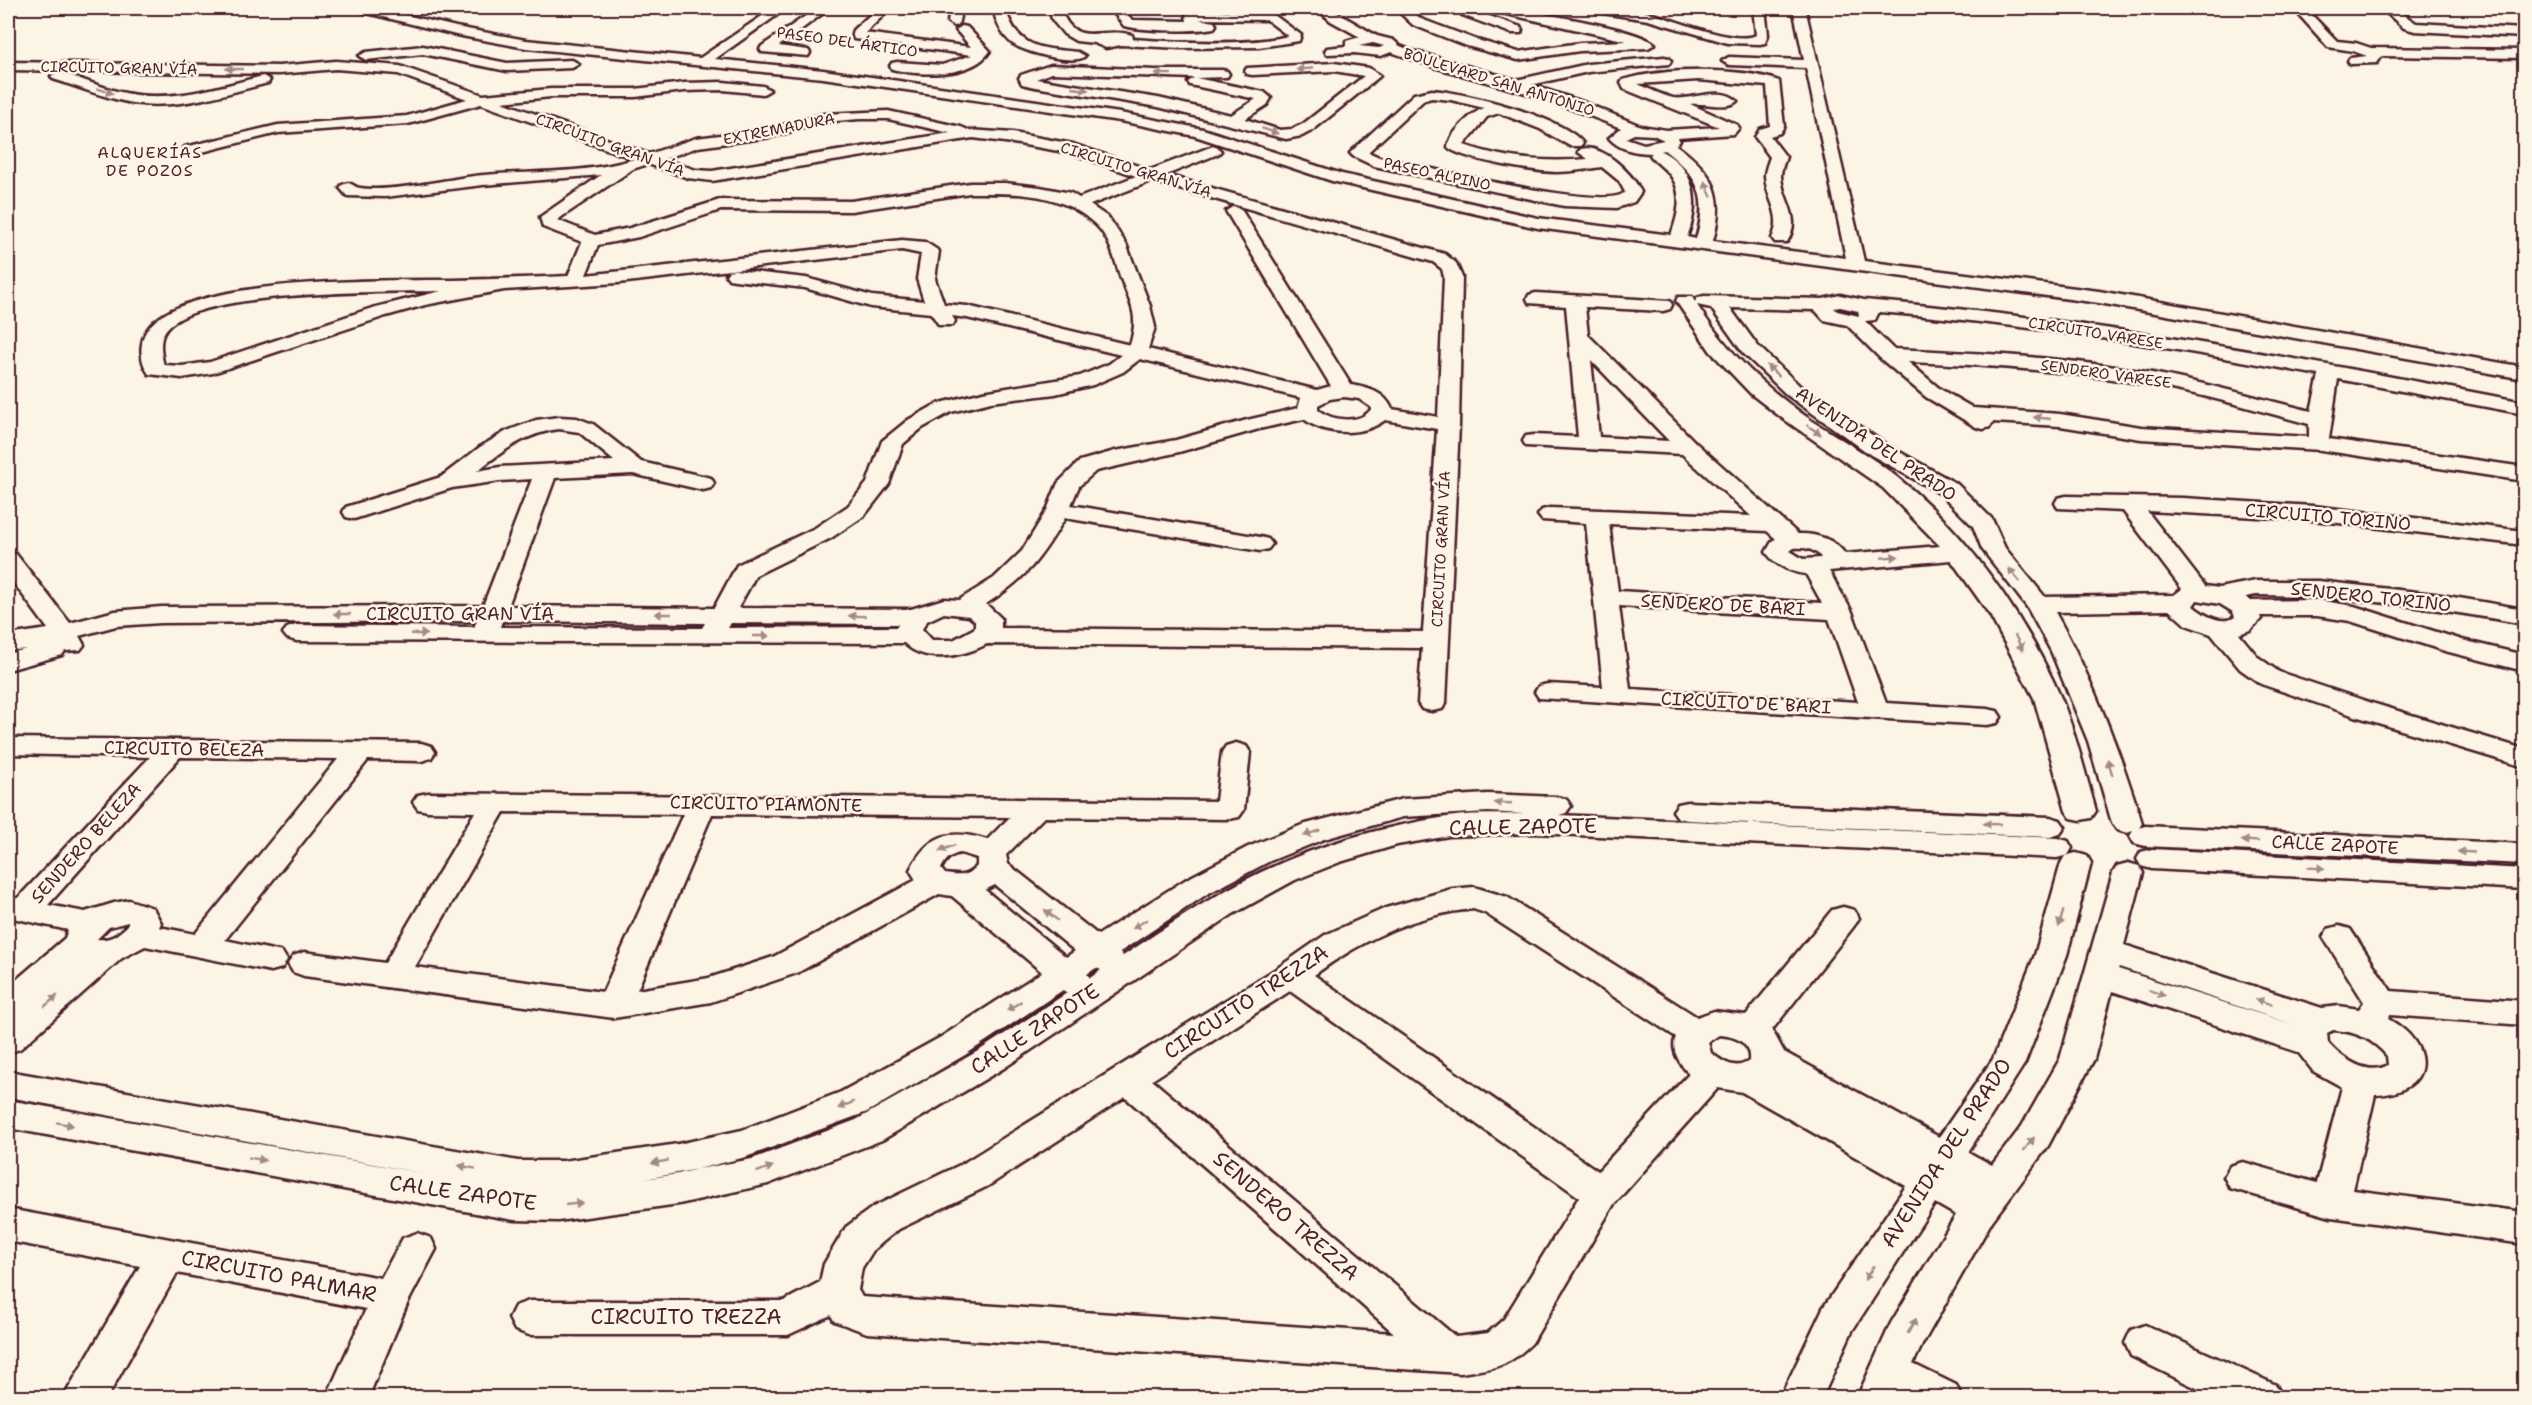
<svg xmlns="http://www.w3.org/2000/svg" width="2532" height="1405" font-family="'Shantell Sans',sans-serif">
  <rect width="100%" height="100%" fill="#fcf5e5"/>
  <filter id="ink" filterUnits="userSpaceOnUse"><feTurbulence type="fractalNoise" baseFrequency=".0167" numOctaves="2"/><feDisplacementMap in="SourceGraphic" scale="12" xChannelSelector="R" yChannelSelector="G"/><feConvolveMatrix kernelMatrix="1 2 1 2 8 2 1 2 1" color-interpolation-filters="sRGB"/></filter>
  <g filter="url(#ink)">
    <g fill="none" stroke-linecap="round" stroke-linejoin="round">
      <!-- minor casing -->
      <g stroke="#4a1f2b" stroke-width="5">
        <g id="minor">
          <path d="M357,8H376L456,27L526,40L700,58L774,8H787L715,59L823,70L1120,113L1203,129L1342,174L1538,218L1671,235C1678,216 1684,194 1671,176C1665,168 1656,163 1650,155L1652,153C1637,153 1619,150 1609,138L1621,128L1543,98L1434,67L1391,52L1381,56L1354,53L1327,54L1325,51L1327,48L1346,46V41L1360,37L1331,21L1316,8H1329L1377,36L1393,40L1400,46L1413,51L1516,80L1588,64L1664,57L1669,58L1671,61L1669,64L1588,72L1531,85L1583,102L1641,126L1666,130L1719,127L1624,89L1621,83L1623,80C1661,68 1741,67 1779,81L1784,126L1780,133L1770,136L1786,157C1784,163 1781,170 1781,176C1782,201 1803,217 1787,242H1775L1772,238C1784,214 1766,200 1765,176C1765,170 1768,163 1770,157L1755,137L1760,129L1770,126L1767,86L1698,80L1638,84C1649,89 1661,95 1673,98C1690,101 1722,85 1737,101C1728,110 1704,102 1690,104L1737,125L1739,128L1734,134L1678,138L1680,141L1676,145C1714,173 1726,194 1713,241L1846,258L1806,68L1729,65L1722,61L1729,57L1804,60L1793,8H1805L1864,261L2099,291L2524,367V379L2099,303L1538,228L1332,181L1195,136L1120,121L823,78L526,48L456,35L359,11ZM1373,43L1384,46L1379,48L1359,46ZM1634,134L1653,135L1664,140L1644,144L1626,138ZM1664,150C1699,177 1709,195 1696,239L1687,237C1700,204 1697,169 1661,151Z"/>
          <path d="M817,8H830L779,46L808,50L810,53L808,56L762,52L760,49L762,46Z"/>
          <path d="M878,8H891L865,33L971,47L956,30L962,26L967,27L990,51C972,78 920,76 892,69L890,66L892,63L897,62L942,65L972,55L854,39L852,33L853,30Z"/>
          <path d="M950,8H962L958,25L954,26L948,22Z"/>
          <path d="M993,8H1005C1018,49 1039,48 1078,52L1085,56C1075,66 1025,52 1013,44C1001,35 996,22 993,8Z"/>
          <path d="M1048,8H1060C1076,51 1100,25 1132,35L1133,39C1176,42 1247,46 1288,36L1267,20L1199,19L1214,22L1216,25L1214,28C1195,32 1144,31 1124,26L1110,8H1122L1132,20L1187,21L1186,15L1192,11L1270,12L1301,35L1299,41L1259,47L1181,48L1121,45L1106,48L1094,43L1076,41L1064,34L1053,21Z"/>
          <path d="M1395,8H1408L1421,19L1477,40L1518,52L1580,43L1627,41L1493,11L1491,8C1518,8 1638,28 1655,44L1648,48L1580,51L1518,60L1467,46L1413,25Z"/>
          <path d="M1466,8L1521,27L1522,30L1521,33H1511L1462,15L1460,12Z"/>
          <path d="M1590,8C1608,6 1628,8 1646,12C1671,18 1735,46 1756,35L1753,8H1765L1768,35L1765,43L1760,44L1728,43L1648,20L1596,12Z"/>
          <path d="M2293,8H2305L2337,41L2356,43L2371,48L2524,50V58L2382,56L2377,63L2350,64L2348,61L2350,58L2367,56L2353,51L2328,47Z"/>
          <path d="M2381,8H2394L2416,23L2524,29V37L2415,31L2404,28Z"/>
          <path d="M2515,8H2524V16L2520,15Z"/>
          <path d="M423,46L507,63L572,60L579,64L572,68L507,71L423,54L366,60L359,56L366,52Z"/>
          <path d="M336,61L400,66L483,95L551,89H635L684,83L723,82L763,86L770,90L763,94L723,90L684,91L635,97H551L502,102L649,154L696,138L769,129L824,114L888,111L961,127L968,130L1013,133L1073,144L1150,170L1213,146L1218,148L1221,151L1218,154L1166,175L1445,254L1456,263L1462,277L1459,425L1446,703L1442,709L1432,711L1422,709L1418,703L1422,648L987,644C962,657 925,664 904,643L296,641L287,638L283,633L287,628L296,625L474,627L477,621L161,623L116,626L79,636L84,645L80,650L65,651L62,655L8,670V654L26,649L8,651V635L48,629L8,575V552L16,554L70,623L115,611L161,607L483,606L532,479L500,481L452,488L354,519L346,517L343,512L346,507L441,477L480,447L507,431L536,420L559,417L577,418L593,424L641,462L711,478L714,483L711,488L703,490L633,474L555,478L508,606L714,608L737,565L815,528L848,506L867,483L882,441L908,420L937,404L983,392L1080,376L1109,364L1121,355L967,318L952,316L955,321L953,325H939L931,313L871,307L805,288L735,280L729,279L726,275L729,271L735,270L806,278L872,296L924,301L917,279L921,254L902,250L618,283L504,290L425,305L386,316L213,373L182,378L149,374C143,366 140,354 142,344C149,273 399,281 454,280C492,279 530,278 568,276L582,242L543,227L540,217L601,175L483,185L385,197L347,196L340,188L342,185L348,183C353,184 356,188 360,188C393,193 449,178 484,175C533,171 587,174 634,159L481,104L408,124L278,133L190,155L185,153L182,150L185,147L278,125L407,116L467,99L398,74L336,69L279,74L8,70V62L279,66ZM859,119H888L950,133L712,171L696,170L664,159L698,147L771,137L825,122ZM973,138L1013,143L1070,153L1136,176L1079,198L1071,193L1040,187L1005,183H970L851,201L720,200L630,228L595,235L557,220L633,169L648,164L688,178L712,181ZM1152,181L1433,262L1442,269L1444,277L1438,417L1392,409C1385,392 1368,388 1351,385L1242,211L1234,206L1226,211L1331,386L1317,390L1148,349L1155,327L1150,306L1126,244L1109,218L1090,205ZM970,193C1015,193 1061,191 1096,225C1110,238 1115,261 1121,279C1132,306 1139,316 1130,345L967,306L944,304L935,279L939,251L925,242L902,240L586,275L598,245L639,237L721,210L851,211ZM441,291L372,308L210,362L182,366L164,365L163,362C161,352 159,340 165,331C192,289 391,292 441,291ZM1140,359L1301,398L1298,408L1247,420L1176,440L1115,451L1080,461L1058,483L1047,510L1022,551L994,578L959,600L944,599L911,609L738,608L756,575L831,538L864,516L889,484L903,444L922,428L951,412L991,402L1055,394L1093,385L1123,372ZM1344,397L1359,399L1372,408C1361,425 1332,421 1318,410V405L1330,399ZM1304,419C1326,436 1364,436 1385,420L1437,429L1423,632L1001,628V618L986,604C1026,579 1041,558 1065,518L1260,551L1268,549L1272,544L1268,539L1260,537L1071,505L1079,486L1096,471L1179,452L1259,429ZM559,429L579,432L614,461L500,467L477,471C502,451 526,433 559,429ZM944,613L969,616L975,621V628L953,640H932L922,629L927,621ZM502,621L705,623L702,628L500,627ZM731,623L898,624L897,627L728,628Z"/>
          <path d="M1334,63L1369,68L1380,76L1313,130L1302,136L1286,139L1158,107L1035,87L1022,84L1019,78L1021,75L1051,65L1155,70H1222L1227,71L1229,74L1227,77L1196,78L1264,92L1271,98L1267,105L1245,119L1280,130L1292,129L1303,124L1364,76L1334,71L1252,75L1247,74L1245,71L1247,68ZM1052,73L1194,78L1188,82L1190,85L1256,99L1231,115L1158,98L1036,79Z"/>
          <path d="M58,72C81,78 102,88 125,93C171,103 218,87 263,76L270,80L268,83C224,94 178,110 132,103C105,98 79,87 53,79L51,76Z"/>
          <path d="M1432,90C1466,93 1561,116 1583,143L1580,146H1570L1540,129L1499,113L1487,117L1464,145C1503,159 1546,163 1588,159L1578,152L1581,149C1602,143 1633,174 1641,192L1634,202L1617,208L1564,206L1374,166L1353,156L1350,153L1353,150L1414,94ZM1432,98L1451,100L1484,108C1472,112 1449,134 1448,147C1458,159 1538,172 1556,172C1571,172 1587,169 1602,167L1619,181L1625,192C1609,213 1412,164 1379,157L1368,152L1424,100Z"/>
          <path d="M1536,293L1670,301L1672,305L1670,309L1663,311L1585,307L1588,335L1696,443L1798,534C1815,533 1835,539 1845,554L1940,546L1883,488L1782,418L1751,394L1711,352L1676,301L1678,297H1692L1695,302L1697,298L1704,296L1823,299L1840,295L1864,300C2086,318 2305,360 2524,402V414L2338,379L2329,439L2524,467V481L2321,450L2141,439L2060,426L1993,422L1990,427L1983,429L1976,427L1926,397L1881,359L1847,325L1824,320L1815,310L1730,308L1757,345L1801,387L1887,445L1957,484L1992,519L2005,548L2045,597L2174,595L2182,589L2123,511L2058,508L2055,503L2058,498L2066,496L2183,498L2313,506L2524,531V545L2313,520L2147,511L2205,586L2219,588L2256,581H2318L2435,594L2524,609V624C2434,608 2348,595 2256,595L2246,597L2251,601L2317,600L2354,606L2462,640L2524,655V671L2445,651L2350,621L2317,616H2260L2261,619L2250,630L2239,634L2258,657L2279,672L2375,704L2524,749V767L2355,716L2261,684L2240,669L2211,634L2186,625L2169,610L2055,612C2093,679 2119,750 2142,823L2139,828L2145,826L2524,844V864L2145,846L2134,843L2130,836L2133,831L2127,833L2117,830L2112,823L2088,741L2051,651L2027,607L1982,549L1973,526L1941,494L1871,455L1787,395L1743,353L1711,308L1697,305C1726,351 1766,389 1811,420C1840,439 1871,456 1898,478C1968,534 2024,615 2061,698C2076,734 2085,773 2096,811L2091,818L2081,820L2071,818L2066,811L2034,698L1990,615L1951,560L1829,571L1852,612L1886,703L1987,709L1997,711L2001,717L1997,723L1987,725L1539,698L1535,692L1539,686L1548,684L1603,687L1586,523L1542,520L1538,515L1542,510L1550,508L1751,516L1682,454L1526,446L1523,441L1526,436L1534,435L1578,437L1566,306L1529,303L1527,299L1529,295ZM1840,307L1858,311L1859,316L1837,311L1834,308ZM1879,312C2027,324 2173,348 2319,375L2311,411C2258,398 2206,383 2152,373C2067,357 1980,353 1893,349L1865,321L1875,320ZM1591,360L1669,441L1599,437ZM1908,362C1989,365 2070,371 2149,385C2204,394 2256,410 2309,424V437L2141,427L2060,414L1973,408L1940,389ZM1609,524L1767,531L1776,539L1773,540L1766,552C1776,566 1789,572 1806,574L1822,603L1618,591ZM1794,548C1804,547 1816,549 1821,558L1803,559L1790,551ZM2197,600L2220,604L2233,612L2235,617C2222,626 2204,615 2193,606ZM1619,606L1829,619L1858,702L1630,689Z"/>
          <path d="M8,738L421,743L431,746L435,752L431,758L421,761L368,760L225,940L282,952L287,960L282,968L271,971L145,946L122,958L20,1049L8,1053V1021L14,1015L8,1017V987L65,938L68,930L8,917V899L18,898L150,757L8,754ZM180,757L338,759L195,934L159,927L161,923L153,908L129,900L114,903L85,912L48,905ZM128,922V925C119,934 110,941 97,939L109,927Z"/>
          <path d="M1236,743L1246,746L1250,752L1244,810L1239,817L1229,819L1044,817L1006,855L1008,864L1098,935L1185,880L1248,847L1302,825L1403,799L1488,794L1556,797L1566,799L1571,806L1566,813L1559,815L2057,838L2068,841L2072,848L2068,855L2057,858L1535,833L1449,836L1397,845L1340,862L1295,880L1233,914L1004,1068L882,1140L768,1184L679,1204L558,1221L514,1220L8,1128V1100L428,1174L8,1097V1071L518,1161H563L678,1144L742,1130L841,1092L941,1037L1042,972L952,896L939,894L797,973L711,1002L614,1018L304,976L293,972L288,964L293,956L304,952L385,963L475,812L428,811L418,809L413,802L418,795L428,793L1216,801L1222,752L1226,746ZM504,812L683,814L603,992L415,967ZM1488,812L1524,814C1499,815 1472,813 1447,817C1364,829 1282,856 1211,899C1180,917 1152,937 1123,956L1120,952L1207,894L1270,861L1324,839L1403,817ZM712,814L1010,817L987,840C949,828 928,835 910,870L916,880L773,957L709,978L637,990ZM961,853L977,858V866C967,877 959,876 945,874L941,869C945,860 951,854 961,853ZM995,885L1075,951L1066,957L985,890ZM1096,968L1101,970L1090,978L1087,974ZM1063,990L1067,993L980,1050L856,1120L752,1159L645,1179L678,1174L746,1157L867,1112L965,1055Z"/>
          <path d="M1688,802L2050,817L2060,820L2065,827L2060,834L2050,837L1688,820L1678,818L1673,811L1678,804Z"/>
          <path d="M2152,849L2524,869V889L2152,869L2141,866L2137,859L2141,852Z"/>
          <path d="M2076,853L2087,856L2091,863L2067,955L2025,1063L1968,1152L1992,1165L2022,1126L2060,1059L2113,873L2117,866L2128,863L2139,866L2143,873L2124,945L2322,1008L2339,1006L2359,1009L2364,1002L2323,937L2328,929L2339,926L2350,929L2391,991L2524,1001V1025L2390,1015L2388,1019C2435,1044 2435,1093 2375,1095L2353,1190L2524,1212V1244L2331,1217L2230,1188L2224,1177L2230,1166L2243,1162L2317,1183L2342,1087L2313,1071L2298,1052L2112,991L2094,1059L2048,1146L1992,1221L1922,1345L1913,1364L1956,1385L1962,1398H1857L1891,1323L1956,1215L1935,1203L1852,1331L1822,1398H1780L1823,1308L1906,1186L1742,1092L1718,1088L1614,1204L1532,1343C1505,1369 1497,1367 1461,1373L867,1333L834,1321L831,1315L788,1335H529L515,1330L509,1318L515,1306L529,1301H784L820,1282L824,1264L846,1227L873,1207L962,1164L1279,967L1325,935L1386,908L1452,889L1474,887L1507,897L1697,1017L1714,1011L1746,1015L1832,910L1843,907L1854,910L1859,918L1854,926L1772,1030L1784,1052L1939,1137L1993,1059L2035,955L2061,863L2065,856ZM1473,909L1485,913L1676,1037C1670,1049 1680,1064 1689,1074L1598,1171L1314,975C1360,941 1415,914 1473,909ZM2119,967L2295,1025L2118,969ZM1290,991L1579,1197L1504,1319L1488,1333L1456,1337L1152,1080ZM2333,1030C2355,1031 2373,1039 2387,1056L2388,1065C2368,1077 2341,1058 2328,1043L2327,1033ZM1719,1035C1735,1036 1751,1042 1749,1061C1735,1071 1723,1062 1711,1053L1708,1042ZM1125,1097L1394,1333L862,1297L858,1290L862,1268L874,1249L899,1229L988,1186Z"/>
          <path d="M8,1209L381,1278L403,1238L417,1233L431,1238L436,1249L408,1302L368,1398H326L366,1309L177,1273L107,1398H63L140,1266L8,1241Z"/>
          <path d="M2145,1325L2276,1385L2282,1398H2217L2131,1356L2125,1343L2131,1330Z"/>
        </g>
      </g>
      <!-- minor -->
      <use href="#minor" fill="#fcf5e5" fill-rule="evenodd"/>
    </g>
    <!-- one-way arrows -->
    <defs><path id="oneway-solid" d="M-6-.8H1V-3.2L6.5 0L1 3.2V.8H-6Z" transform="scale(1.5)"/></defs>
    <g fill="#a38a88">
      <use href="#oneway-solid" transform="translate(234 69) rotate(-179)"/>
      <use href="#oneway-solid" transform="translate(1305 69) rotate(175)"/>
      <use href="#oneway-solid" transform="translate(1163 74) rotate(-179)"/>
      <use href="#oneway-solid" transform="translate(1080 89) rotate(8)"/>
      <use href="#oneway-solid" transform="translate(105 91) rotate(17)"/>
      <use href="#oneway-solid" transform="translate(1270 131) rotate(18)"/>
      <use href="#oneway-solid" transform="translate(1708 189) rotate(-114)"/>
      <use href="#oneway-solid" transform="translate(1773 371) rotate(-137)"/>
      <use href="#oneway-solid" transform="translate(2042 418) rotate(-174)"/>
      <use href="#oneway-solid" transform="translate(1814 430) rotate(34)"/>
      <use href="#oneway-solid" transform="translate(1890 557) rotate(-5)"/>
      <use href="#oneway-solid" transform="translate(2014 575) rotate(-128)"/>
      <use href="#oneway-solid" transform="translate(342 614) rotate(180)"/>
      <use href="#oneway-solid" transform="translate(663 614) rotate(-180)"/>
      <use href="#oneway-solid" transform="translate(857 616) rotate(-179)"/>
      <use href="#oneway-solid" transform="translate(419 634) rotate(1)"/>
      <use href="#oneway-solid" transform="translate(761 636)"/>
      <use href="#oneway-solid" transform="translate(2019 643) rotate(63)"/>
      <use href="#oneway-solid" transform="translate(2110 767) rotate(-107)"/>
      <use href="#oneway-solid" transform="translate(1503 803) rotate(-178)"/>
      <use href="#oneway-solid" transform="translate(1992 824) rotate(-178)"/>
      <use href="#oneway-solid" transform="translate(1312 833) rotate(161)"/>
      <use href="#oneway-solid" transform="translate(2250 841) rotate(-177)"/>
      <use href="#oneway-solid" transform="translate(947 848) rotate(159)"/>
      <use href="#oneway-solid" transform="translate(2466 852) rotate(-177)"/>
      <use href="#oneway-solid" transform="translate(2316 868) rotate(3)"/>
      <use href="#oneway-solid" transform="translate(1051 915) rotate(-141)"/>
      <use href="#oneway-solid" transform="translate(2061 919) rotate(106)"/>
      <use href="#oneway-solid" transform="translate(1140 924) rotate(147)"/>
      <use href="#oneway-solid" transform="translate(2157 993) rotate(18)"/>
      <use href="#oneway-solid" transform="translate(51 1001) rotate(-41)"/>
      <use href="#oneway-solid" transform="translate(2264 1002) rotate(-162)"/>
      <use href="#oneway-solid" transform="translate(1014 1006) rotate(147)"/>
      <use href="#oneway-solid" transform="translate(846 1105) rotate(158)"/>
      <use href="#oneway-solid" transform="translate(65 1124) rotate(10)"/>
      <use href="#oneway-solid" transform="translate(2029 1144) rotate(-52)"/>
      <use href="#oneway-solid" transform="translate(257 1159) rotate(10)"/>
      <use href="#oneway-solid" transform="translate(660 1162) rotate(170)"/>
      <use href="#oneway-solid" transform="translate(467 1167) rotate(-170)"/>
      <use href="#oneway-solid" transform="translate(765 1169) rotate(-20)"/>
      <use href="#oneway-solid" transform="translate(574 1204) rotate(-6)"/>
      <use href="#oneway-solid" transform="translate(1869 1273) rotate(123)"/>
      <use href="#oneway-solid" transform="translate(1912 1326) rotate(-60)"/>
    </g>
  </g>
  <g text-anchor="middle" stroke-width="5" stroke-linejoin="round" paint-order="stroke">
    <!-- far-street labels -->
    <g font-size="15" fill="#4a1f2b" stroke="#fcf5e5">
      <text transform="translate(847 42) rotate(8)" y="5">PASEO DEL ÁRTICO</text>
      <text transform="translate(119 68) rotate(1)" y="5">CIRCUITO GRAN VÍA</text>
      <text transform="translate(1499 82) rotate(17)" y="5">BOULEVARD SAN ANTONIO</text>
      <text transform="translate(779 129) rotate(-11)" y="5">EXTREMADURA</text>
      <text transform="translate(610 145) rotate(20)" y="5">CIRCUITO GRAN VÍA</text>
      <text transform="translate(1136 170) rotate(17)" y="5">CIRCUITO GRAN VÍA</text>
      <text transform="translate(1437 174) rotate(12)" y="5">PASEO ALPINO</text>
      <text transform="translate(2096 333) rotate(9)" y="5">CIRCUITO VARESE</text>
      <text transform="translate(2106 374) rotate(8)" y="5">SENDERO VARESE</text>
      <text transform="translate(1441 549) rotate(-87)" y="5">CIRCUITO GRAN VÍA</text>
    </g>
    <!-- far-neighbourhood labels -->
    <g font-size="16" letter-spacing="1.5" fill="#4a1f2b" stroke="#fcf5e5">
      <text x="150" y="158">ALQUERÍAS<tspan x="150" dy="18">DE POZOS</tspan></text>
    </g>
    <!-- street labels -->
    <g font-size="18" fill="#4a1f2b" stroke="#fcf5e5">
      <text transform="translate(1876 444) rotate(34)" y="6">AVENIDA DEL PRADO</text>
      <text transform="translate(2328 517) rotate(5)" y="6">CIRCUITO TORINO</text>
      <text transform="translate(2371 597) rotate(6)" y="6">SENDERO TORINO</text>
      <text transform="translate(1723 605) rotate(3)" y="6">SENDERO DE BARI</text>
      <text x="460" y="620">CIRCUITO GRAN VÍA</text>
      <text transform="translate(1746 703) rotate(3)" y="6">CIRCUITO DE BARI</text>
      <text transform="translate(184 749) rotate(1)" y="6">CIRCUITO BELEZA</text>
      <text transform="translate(766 804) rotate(1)" y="6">CIRCUITO PIAMONTE</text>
      <text transform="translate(86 843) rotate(-48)" y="6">SENDERO BELEZA</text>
      <text transform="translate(2335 845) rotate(3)" y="6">CALLE ZAPOTE</text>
    </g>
    <!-- near-street labels -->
    <g font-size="21" fill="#4a1f2b" stroke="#fcf5e5">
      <text transform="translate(1523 827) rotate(-1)" y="7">CALLE ZAPOTE</text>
      <text transform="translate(1246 1002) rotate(-33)" y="7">CIRCUITO TREZZA</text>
      <text transform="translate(1035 1029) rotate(-33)" y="7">CALLE ZAPOTE</text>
      <text transform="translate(1946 1153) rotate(-57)" y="7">AVENIDA DEL PRADO</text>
      <text transform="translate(463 1193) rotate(8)" y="7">CALLE ZAPOTE</text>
      <text transform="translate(1286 1216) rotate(41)" y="7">SENDERO TREZZA</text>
      <text transform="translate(279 1276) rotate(11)" y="7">CIRCUITO PALMAR</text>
      <text x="686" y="1324">CIRCUITO TREZZA</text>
    </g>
  </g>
  <!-- margin -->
  <rect width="2532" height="1405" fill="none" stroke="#fcf5e5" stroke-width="30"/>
  <rect x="15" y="15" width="2502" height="1375" fill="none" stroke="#4a1f2b" stroke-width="2" filter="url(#ink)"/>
</svg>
